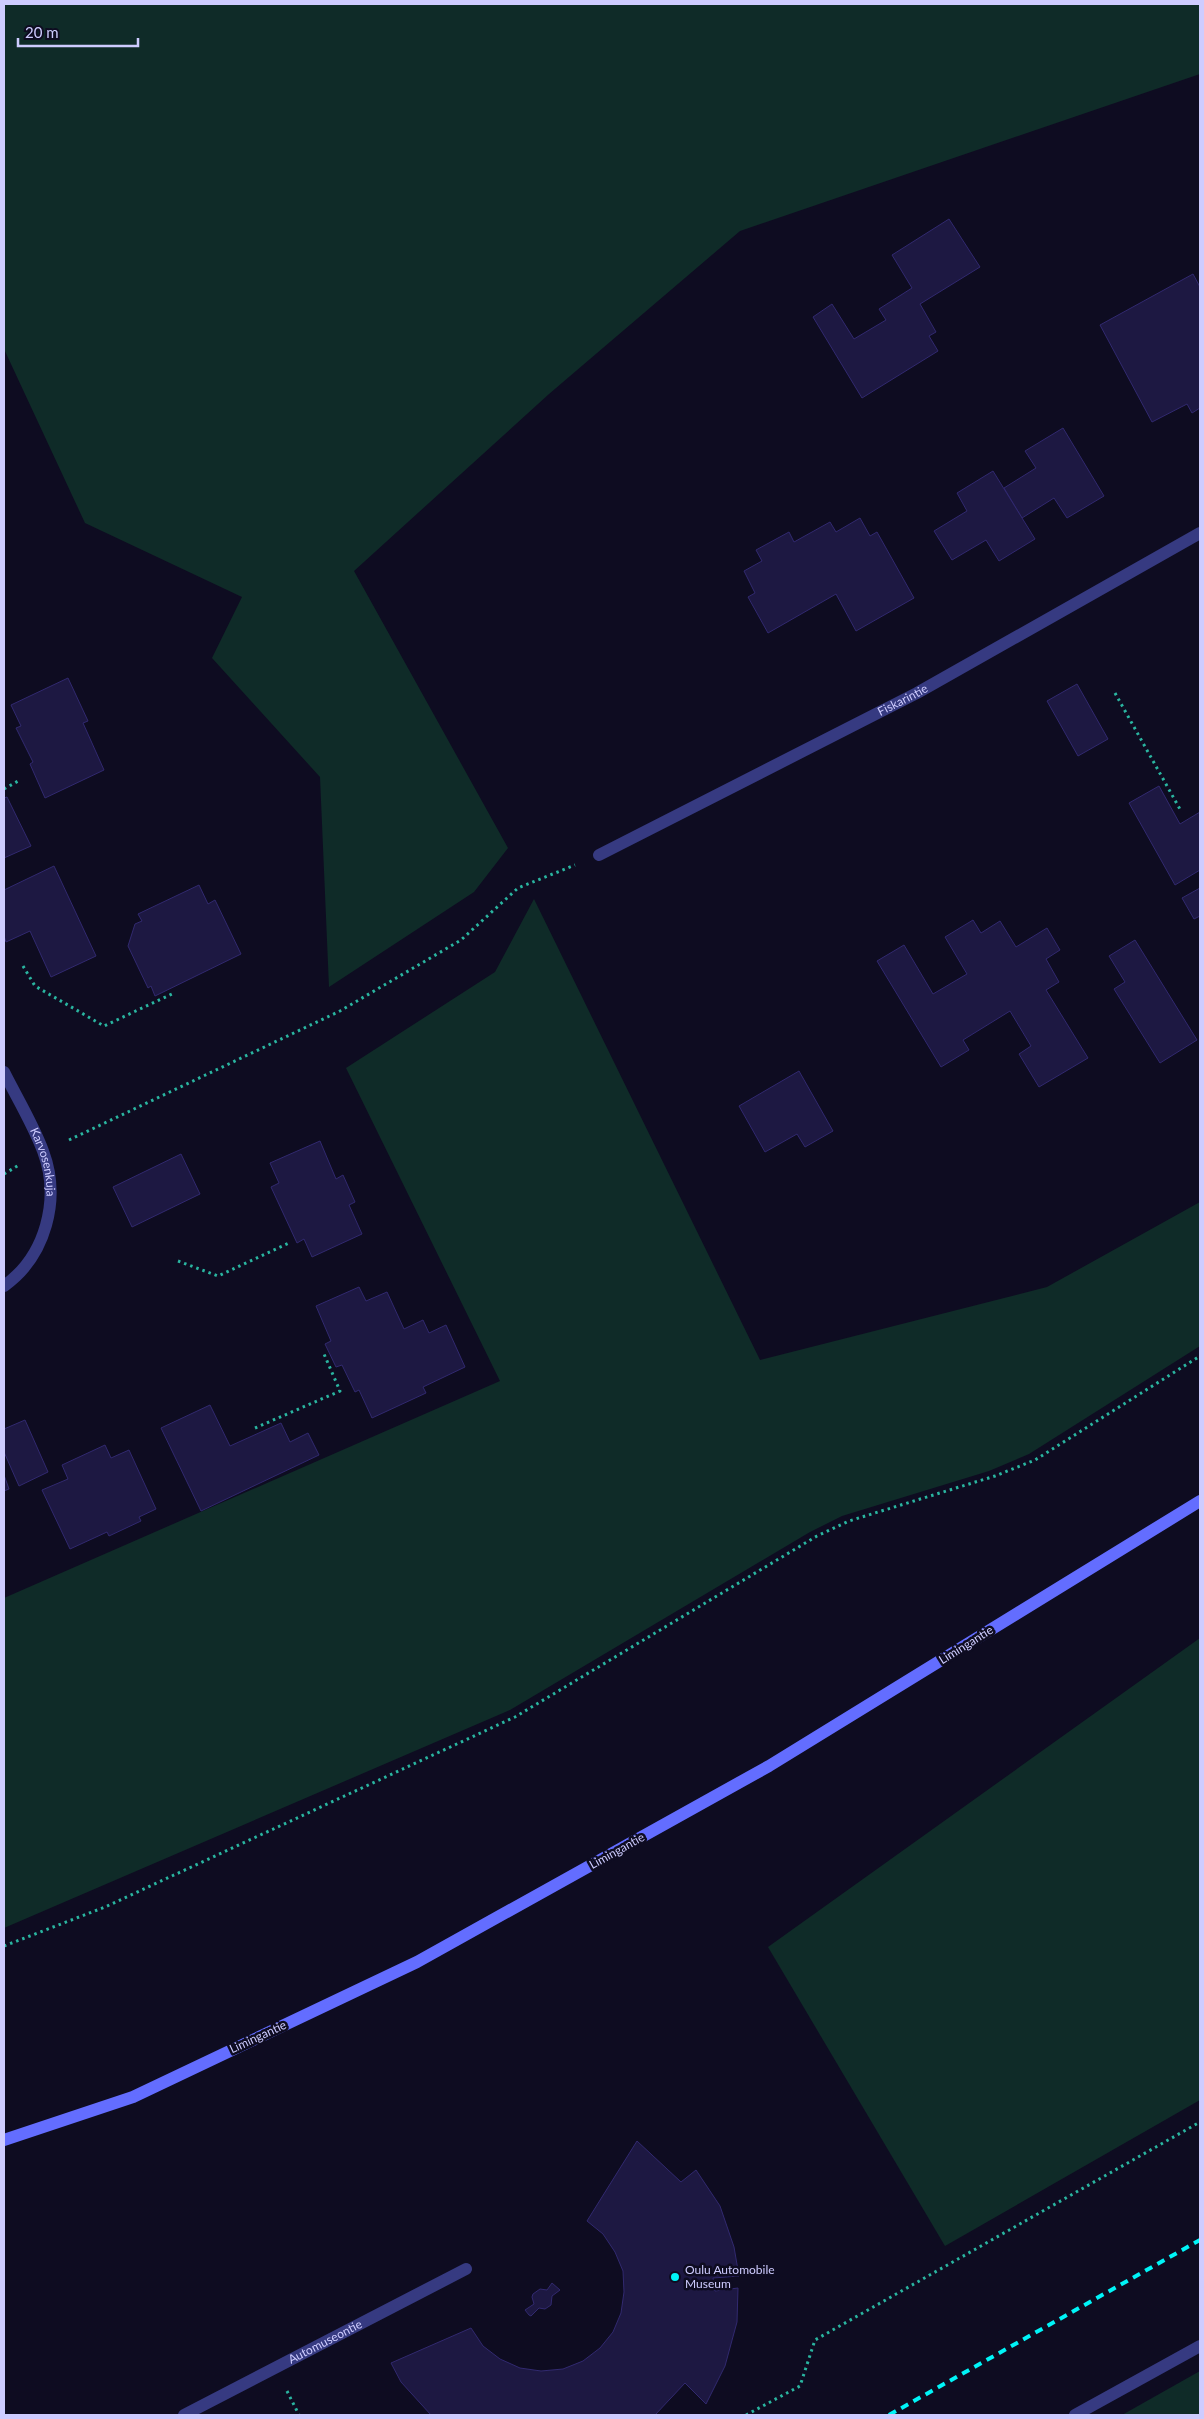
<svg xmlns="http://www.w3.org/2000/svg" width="1204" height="2419" font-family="Lato,sans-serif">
  <rect width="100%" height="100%" fill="#0e0c21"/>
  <!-- green -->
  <g fill="#0f2b28">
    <path d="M4,4H1200V74L740,231L549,394L354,571L508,848L474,892L329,987L320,777L212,658L242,597L85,523L4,349Z"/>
    <path d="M534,899L760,1360L1047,1287L1200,1202V1346L1029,1454L989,1471L842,1516L810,1532L510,1710L4,1928V1598L500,1381L346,1068L495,972Z"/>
    <path d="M1200,1638V2100L945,2246L768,1947Z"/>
    <path d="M1200,2371V2415H1122Z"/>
  </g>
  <!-- building -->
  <g fill="#1d1842" stroke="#31296f">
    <path d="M949,219L980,267L920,304L936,332L929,336L938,351L862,398L813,317L832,304L854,339L886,320L879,309L912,288L892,255Z"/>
    <path d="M1193,274L1200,287V408L1192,413L1187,404L1152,422L1100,325Z"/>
    <path d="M1063,428L1104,496L1067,518L1054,498L1022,518L1004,488L1036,468L1025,451Z"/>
    <path d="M993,471L1035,539L999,561L986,540L952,560L934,531L967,511L957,493Z"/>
    <path d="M860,518L870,536L877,532L914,598L856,631L836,594L768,633L748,597L755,593L744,571L762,561L756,550L789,532L794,542L830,522L836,532Z"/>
    <path d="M68,678L88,721L83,723L104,770L45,798L30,764L33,762L16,728L21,726L11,705Z"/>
    <path d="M1077,684L1108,739L1078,756L1047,701Z"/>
    <path d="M1159,786L1180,824L1200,812V870L1175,885L1129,803Z"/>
    <path d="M7,797L31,846L4,858V798Z"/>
    <path d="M54,866L96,956L51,977L30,931L6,942L4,936V890Z"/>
    <path d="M199,885L208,904L215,900L241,954L155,996L151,986L148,988L128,946L135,924L142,921L138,914Z"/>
    <path d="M1200,888V916L1194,919L1182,898Z"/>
    <path d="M973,920L981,933L1000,921L1016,947L1047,928L1060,950L1046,959L1059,982L1046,990L1088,1058L1039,1087L1019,1054L1031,1046L1010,1011L963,1040L969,1050L941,1067L877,961L904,945L933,994L967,974L945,937Z"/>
    <path d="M1135,940L1197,1040L1160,1063L1114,989L1125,982L1109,956Z"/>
    <path d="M799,1071L833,1131L805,1147L797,1134L765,1152L739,1106Z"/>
    <path d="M320,1141L336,1179L343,1175L355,1202L349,1205L362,1234L312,1257L304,1239L297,1243L271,1187L279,1183L270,1163Z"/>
    <path d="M181,1154L200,1194L132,1227L113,1187Z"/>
    <path d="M359,1287L366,1301L387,1292L404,1329L423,1320L429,1333L446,1325L465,1367L423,1387L426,1393L372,1418L359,1390L355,1392L342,1365L336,1367L325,1344L331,1341L316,1306Z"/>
    <path d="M210,1405L230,1446L281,1423L290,1442L308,1433L319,1455L201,1511L161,1428Z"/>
    <path d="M25,1420L48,1472L19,1486L4,1452V1429Z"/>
    <path d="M105,1445L111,1458L129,1450L156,1509L139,1517L141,1521L109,1536L107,1532L70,1549L42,1490L68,1479L62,1465Z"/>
    <path d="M4,1475L9,1489L4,1491Z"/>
    <path d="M637,2141L681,2182L696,2170L720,2206L734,2247L739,2276L713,2278L715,2291L738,2288L737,2322L725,2366L706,2404L685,2383L655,2415H431L401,2382L391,2363L471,2328L483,2346L500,2359L520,2368L541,2371L563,2369L583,2361L600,2348L613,2332L621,2313L624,2292L623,2271L615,2252L603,2234L587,2221Z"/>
    <path d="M552,2283L560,2290L552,2296L551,2305L545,2309L539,2308L531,2316L529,2315L525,2310L534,2304L532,2297L533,2294L540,2289L547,2290Z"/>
  </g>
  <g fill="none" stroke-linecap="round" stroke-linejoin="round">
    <!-- path -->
    <g stroke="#2ab5a0" stroke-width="3" stroke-dasharray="2.5 4" stroke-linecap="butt">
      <path d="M1115,693L1181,811"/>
      <path d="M4,789L20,780"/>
      <path d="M23,966L35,986L104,1026L174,993"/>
      <path d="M69,1140L340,1011L461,940L518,888L575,865"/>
      <path d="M4,1174L19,1165"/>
      <path d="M178,1261L218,1276L291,1242"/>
      <path d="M255,1428L340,1391L324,1354"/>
      <path d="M4,1946L105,1907L515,1717L817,1536L849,1521L995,1476L1035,1460L1200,1356"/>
      <path d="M287,2391L299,2415"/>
      <path d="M746,2415L800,2386L815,2340L1200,2122"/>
    </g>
    <!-- lane -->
    <path stroke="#363a81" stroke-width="12" d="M1075,2415L1200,2346"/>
    <!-- street -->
    <g stroke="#363a81" stroke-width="12">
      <path id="s1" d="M599,855L917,693L1200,533"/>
      <path id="s2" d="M4,1072C17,1098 33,1124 43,1151C61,1199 46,1256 4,1286"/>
      <path id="s3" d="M184,2415L466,2269"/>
    </g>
    <!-- secondary -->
    <path stroke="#636dff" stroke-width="12" d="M4,2140L133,2097L417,1962L769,1766L1200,1501"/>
    <!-- rail -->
    <path stroke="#00f4f7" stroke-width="4" stroke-dasharray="8 6" stroke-linecap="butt" d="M889,2415L1200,2240"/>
  </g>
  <!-- markers -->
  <circle fill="#00f4f7" stroke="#0e0c21" stroke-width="2" cx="675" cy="2277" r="5"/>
  <g text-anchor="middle" stroke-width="5" stroke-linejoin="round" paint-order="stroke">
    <!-- street labels -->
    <g font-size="12" fill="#ceccff" stroke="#0e0c21">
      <text dy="4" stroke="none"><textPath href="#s1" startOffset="341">Fiskarintie</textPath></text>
      <text dy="4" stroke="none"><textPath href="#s2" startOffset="99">Karvosenkuja</textPath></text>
      <text transform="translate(966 1645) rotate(-32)" y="4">Limingantie</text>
      <text transform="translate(617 1851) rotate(-29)" y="4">Limingantie</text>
      <text transform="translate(258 2037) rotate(-25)" y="4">Limingantie</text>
      <text dy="4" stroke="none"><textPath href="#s3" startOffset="159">Automuseontie</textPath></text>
    </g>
    <!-- poi labels -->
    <g font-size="12" fill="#ceccff" stroke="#0e0c21" text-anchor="start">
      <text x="685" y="2274">Oulu Automobile<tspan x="685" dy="14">Museum</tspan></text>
    </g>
  </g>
  <!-- border -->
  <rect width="1204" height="2419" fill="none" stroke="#ceccff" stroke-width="10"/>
  <!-- scale -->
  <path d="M18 38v8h120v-8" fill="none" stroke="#ceccff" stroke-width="2.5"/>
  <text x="25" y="38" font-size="15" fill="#ceccff" stroke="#0e0c21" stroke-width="4" paint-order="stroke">20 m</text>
</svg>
